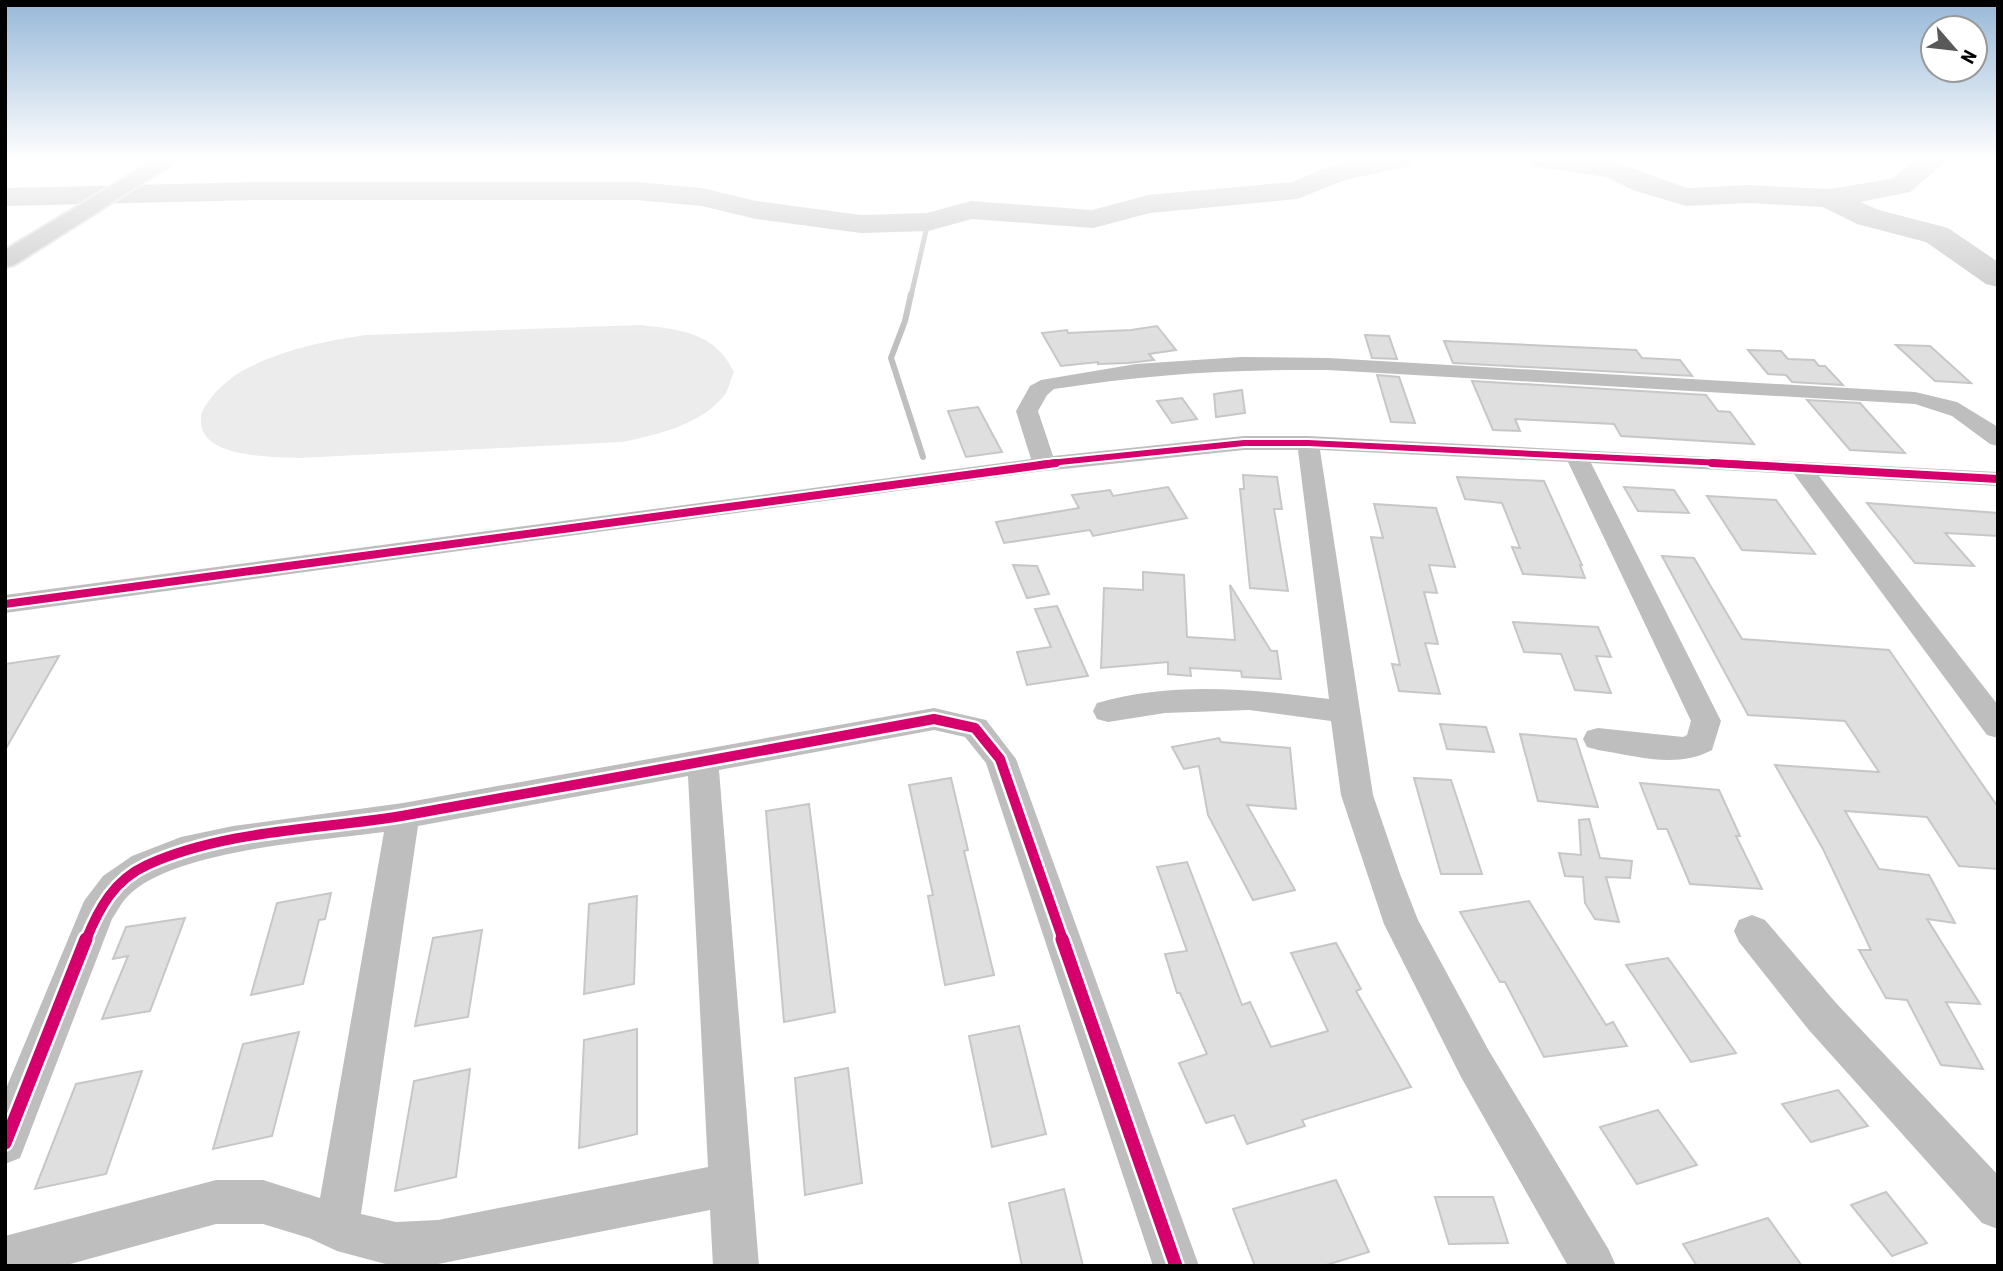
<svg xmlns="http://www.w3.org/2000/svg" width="2003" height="1271" font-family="'Roboto Condensed',sans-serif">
  <rect width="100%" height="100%" fill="#fff"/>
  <!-- green -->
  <path fill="#ececec" d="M641,325C681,330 715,332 734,372C731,378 729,387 726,393C704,424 657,435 622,442L299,458C274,457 203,458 201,423C201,416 201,413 204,408C213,393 227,380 242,371C280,350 324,341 366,335Z"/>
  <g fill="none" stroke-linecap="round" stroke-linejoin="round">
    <!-- stream-far1 -->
    <path stroke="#bfbfbf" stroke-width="5" d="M911,296L928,222"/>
    <!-- stream -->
    <path stroke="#bfbfbf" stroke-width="6" d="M911,294L905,321L891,358L923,457"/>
    <!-- river -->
    <g fill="#bfbfbf" fill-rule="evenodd">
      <path d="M1358,160H1413L1409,166L1345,180L1297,199L1150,213L1093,228L972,219L928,231L861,233L756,219L702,206L637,200H259L5,206V188L259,182H637L702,188L756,201L861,215L927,213L971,201L1092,210L1148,195L1292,182L1327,167Z"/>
      <path d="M1530,160L1614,162L1687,188L1748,185L1829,189L1891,179L1916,160H1948L1910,192L1860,202L1879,210L1948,228L1998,262V287L1986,284L1926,242L1857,224L1823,207L1748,203L1686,206L1633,190L1607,177L1544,168L1534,166Z"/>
    </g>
  </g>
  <!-- building -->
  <g fill="#dfdfdf" stroke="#c7c7c7" stroke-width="2">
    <path d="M1157,326L1176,350L1149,354L1154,360L1128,363L1098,364V362L1061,366L1042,333L1067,330L1068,333L1131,330Z"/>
    <path d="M1365,335L1389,336L1397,359L1372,358Z"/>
    <path d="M1444,341L1636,350L1642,358L1680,360L1692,376L1453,363Z"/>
    <path d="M1896,345L1930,346L1971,383L1935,381Z"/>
    <path d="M1748,350L1781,351L1788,359L1814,360L1819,366H1825L1843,385L1792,382L1786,375L1768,374Z"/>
    <path d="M1377,375L1399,377L1415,423L1391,422Z"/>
    <path d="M1472,381L1706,395L1718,411L1730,412L1754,444L1621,436L1614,424L1515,419L1520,431L1493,430Z"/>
    <path d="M1242,390L1245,413L1216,417L1214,394Z"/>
    <path d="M1182,398L1197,419L1172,423L1157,401Z"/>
    <path d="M1807,400L1860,403L1905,453L1850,450Z"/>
    <path d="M978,407L1002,452L966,457L948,411Z"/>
    <path d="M1243,475L1277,477L1282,509H1274L1288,591L1250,588L1240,489H1244Z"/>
    <path d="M1457,477L1544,481L1582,565H1580L1585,578L1523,574L1512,547L1520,548L1502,503L1465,499Z"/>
    <path d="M1168,487L1187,518L1093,536L1090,530L1004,543L996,522L1079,508L1072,495L1110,490L1113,496Z"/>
    <path d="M1624,487L1674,490L1689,513L1638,511Z"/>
    <path d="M1707,496L1776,500L1815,554L1742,550Z"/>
    <path d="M1867,503L1998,513V536L1945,533L1974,566L1915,563Z"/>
    <path d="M1374,504L1436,508L1455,567L1429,565L1437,593L1424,592L1438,644L1425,643L1440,694L1399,691L1392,664L1400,665L1371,537L1383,538Z"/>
    <path d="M1662,556L1694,558L1742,639L1889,650L1998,807V869L1959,866L1927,817L1845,811L1879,869L1929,875L1955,923L1927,919L1980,1004L1946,1002L1983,1069L1941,1065L1907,1000L1886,998L1859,950H1871L1823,849L1775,765L1879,772L1845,721L1748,715Z"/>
    <path d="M1013,565L1037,566L1049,594L1027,598Z"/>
    <path d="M1143,572L1184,575L1187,637L1235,640L1230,585L1271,651H1277L1281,679L1242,677L1241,671L1190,668L1191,676L1168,674V662L1101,668L1104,588L1143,590Z"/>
    <path d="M1057,606L1088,676L1027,685L1017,652L1051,647L1035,609Z"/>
    <path d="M1513,622L1598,627L1611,657L1596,656L1611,693L1575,690L1561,654L1524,652Z"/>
    <path d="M59,656L5,750V664Z"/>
    <path d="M1440,724L1486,727L1494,752L1447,749Z"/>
    <path d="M1520,734L1576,739L1598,807L1538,801Z"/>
    <path d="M1219,738L1221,742L1290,748L1296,809L1247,805L1295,890L1253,900L1208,815L1199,766L1184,769L1172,747Z"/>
    <path d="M951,778L968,850L964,851L994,975L945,985L928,896L933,895L909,785Z"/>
    <path d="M1414,778L1451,780L1482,874H1441Z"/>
    <path d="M1640,783L1719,790L1740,836H1736L1762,889L1690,884L1667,829H1658Z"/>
    <path d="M809,804L835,1012L784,1022L766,811Z"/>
    <path d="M1589,819L1600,858L1632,861L1630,878L1606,877L1619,922L1595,919L1585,903L1583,877L1565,876L1559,853L1581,855L1579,820Z"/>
    <path d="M1187,862L1242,1005L1250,1002L1271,1047L1328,1031L1291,953L1336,943L1361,989L1356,991L1411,1087L1302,1120L1305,1126L1247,1144L1234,1115L1206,1123L1179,1063L1207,1054L1180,993H1177L1165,954L1187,951L1157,867Z"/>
    <path d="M331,893L325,919L319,920L303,984L251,995L277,903Z"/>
    <path d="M637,896L634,984L584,994L589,904Z"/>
    <path d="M1529,901L1606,1025L1613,1022L1627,1046L1544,1057L1505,982H1500L1460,912Z"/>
    <path d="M185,918L150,1011L102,1019L128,956L113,959L126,927Z"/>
    <path d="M482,930L468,1017L415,1026L433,938Z"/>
    <path d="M1668,958L1736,1053L1691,1062L1626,965Z"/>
    <path d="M1019,1026L1046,1134L992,1147L969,1036Z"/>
    <path d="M637,1029V1134L579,1148L584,1040Z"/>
    <path d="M299,1032L272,1136L213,1149L243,1044Z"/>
    <path d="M848,1068L862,1183L805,1195L795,1078Z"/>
    <path d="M470,1069L456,1177L395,1191L414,1081Z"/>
    <path d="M142,1071L106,1174L35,1189L76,1084Z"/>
    <path d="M1838,1090L1868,1126L1811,1142L1782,1104Z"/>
    <path d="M1658,1110L1697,1165L1637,1184L1600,1127Z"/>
    <path d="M1336,1180L1369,1252L1323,1266H1255L1233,1209Z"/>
    <path d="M1064,1189L1083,1266H1022L1009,1203Z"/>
    <path d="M1886,1192L1927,1243L1892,1256L1851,1205Z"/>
    <path d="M1435,1197H1493L1508,1243L1449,1244Z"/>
    <path d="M1768,1218L1802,1266H1697L1683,1244Z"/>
  </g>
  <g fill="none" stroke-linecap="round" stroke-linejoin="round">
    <!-- primary casing -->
    <g stroke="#dbdbdb" stroke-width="4">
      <path id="primary" d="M154,160H179L14,265L5,267V250Z"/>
    </g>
    <!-- street -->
    <g fill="#bebebe" fill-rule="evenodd">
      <path d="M1241,357L1328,358L1915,392L1957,402L1998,427V446L1990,444L1952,416L1915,404L1328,370C1232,369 1149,374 1054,389L1047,395L1038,411L1053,456L1244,436H1308L1998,472V486L1819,476L1998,705V738L1987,735L1794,474L1591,463L1721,721L1712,750C1677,769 1636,756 1598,750L1587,747L1583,739L1587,731L1598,728L1683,737L1687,735L1691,721L1568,462L1320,450L1373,795L1400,874L1418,920L1489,1051L1609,1250L1616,1266H1568L1461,1077L1384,924L1341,795L1331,721L1249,710L1165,713L1108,722L1097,719L1093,711L1097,703C1172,681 1253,689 1329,699L1298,450H1244L1044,471L5,613V595L1031,459L1016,411L1030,386L1041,380L1136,364Z"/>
      <path d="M934,708L986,720L1016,759L1199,1266H1153L986,763L965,737L934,730L719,770L759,1266H713L710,1210L438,1264L393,1266L337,1251L309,1238L263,1224H216L63,1266H5V1236L216,1180H263L320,1198L384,832C319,841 171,850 127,897C121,903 117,912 112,919L20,1158L5,1164V1091L84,901L103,876L132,856L181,837L233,826L403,803ZM688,776L708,1167L438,1220L396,1222L361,1214L418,826Z"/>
      <path d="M1752,915L1765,920L1836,1003L1998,1175V1229L1982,1223L1808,1029L1739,942L1734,931L1739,920Z"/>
    </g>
    <!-- primary -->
    <use href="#primary" fill="#bebebe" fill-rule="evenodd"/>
    <!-- cycleway-far3 casing -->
    <g stroke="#fff" stroke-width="10">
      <path id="cycleway-far3" d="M1040,464L1244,443H1308L1743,464"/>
    </g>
    <!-- cycleway-far2 casing -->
    <g stroke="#fff" stroke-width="12">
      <g id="cycleway-far2">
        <path d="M1712,463L1998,479"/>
        <path d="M5,604L1056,463"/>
      </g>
    </g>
    <!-- cycleway-far1 casing -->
    <g stroke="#fff" stroke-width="15">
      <path id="cycleway-far1" d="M86,940C99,908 114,880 147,865C227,829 322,830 407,815C583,784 758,751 934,719L975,728L1000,759L1063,940"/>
    </g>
    <!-- cycleway casing -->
    <g stroke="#fff" stroke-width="18">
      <g id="cycleway">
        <path d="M1062,939L1176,1266"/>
        <path d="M5,1143L86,939"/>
      </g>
    </g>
    <!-- cycleway-far3 -->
    <use href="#cycleway-far3" stroke="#d6006c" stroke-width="6"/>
    <!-- cycleway-far2 -->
    <use href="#cycleway-far2" stroke="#d6006c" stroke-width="8"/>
    <!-- cycleway-far1 -->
    <use href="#cycleway-far1" stroke="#d6006c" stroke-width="10"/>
    <!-- cycleway -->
    <use href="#cycleway" stroke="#d6006c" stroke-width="13"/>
  </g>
  <!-- sky -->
  <linearGradient id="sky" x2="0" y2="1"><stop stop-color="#97b8d8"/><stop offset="0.47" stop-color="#fff"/><stop offset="1" stop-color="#fff" stop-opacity="0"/></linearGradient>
  <rect width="2003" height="338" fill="url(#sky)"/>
  <!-- border -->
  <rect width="2003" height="1271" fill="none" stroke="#000000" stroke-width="14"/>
  <!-- north arrow -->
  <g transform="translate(1954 49) rotate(118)"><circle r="33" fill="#ffffff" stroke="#999999" stroke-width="2"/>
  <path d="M0-5L12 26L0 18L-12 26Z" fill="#595959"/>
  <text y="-10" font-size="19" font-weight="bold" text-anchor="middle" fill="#000000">N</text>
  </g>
</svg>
